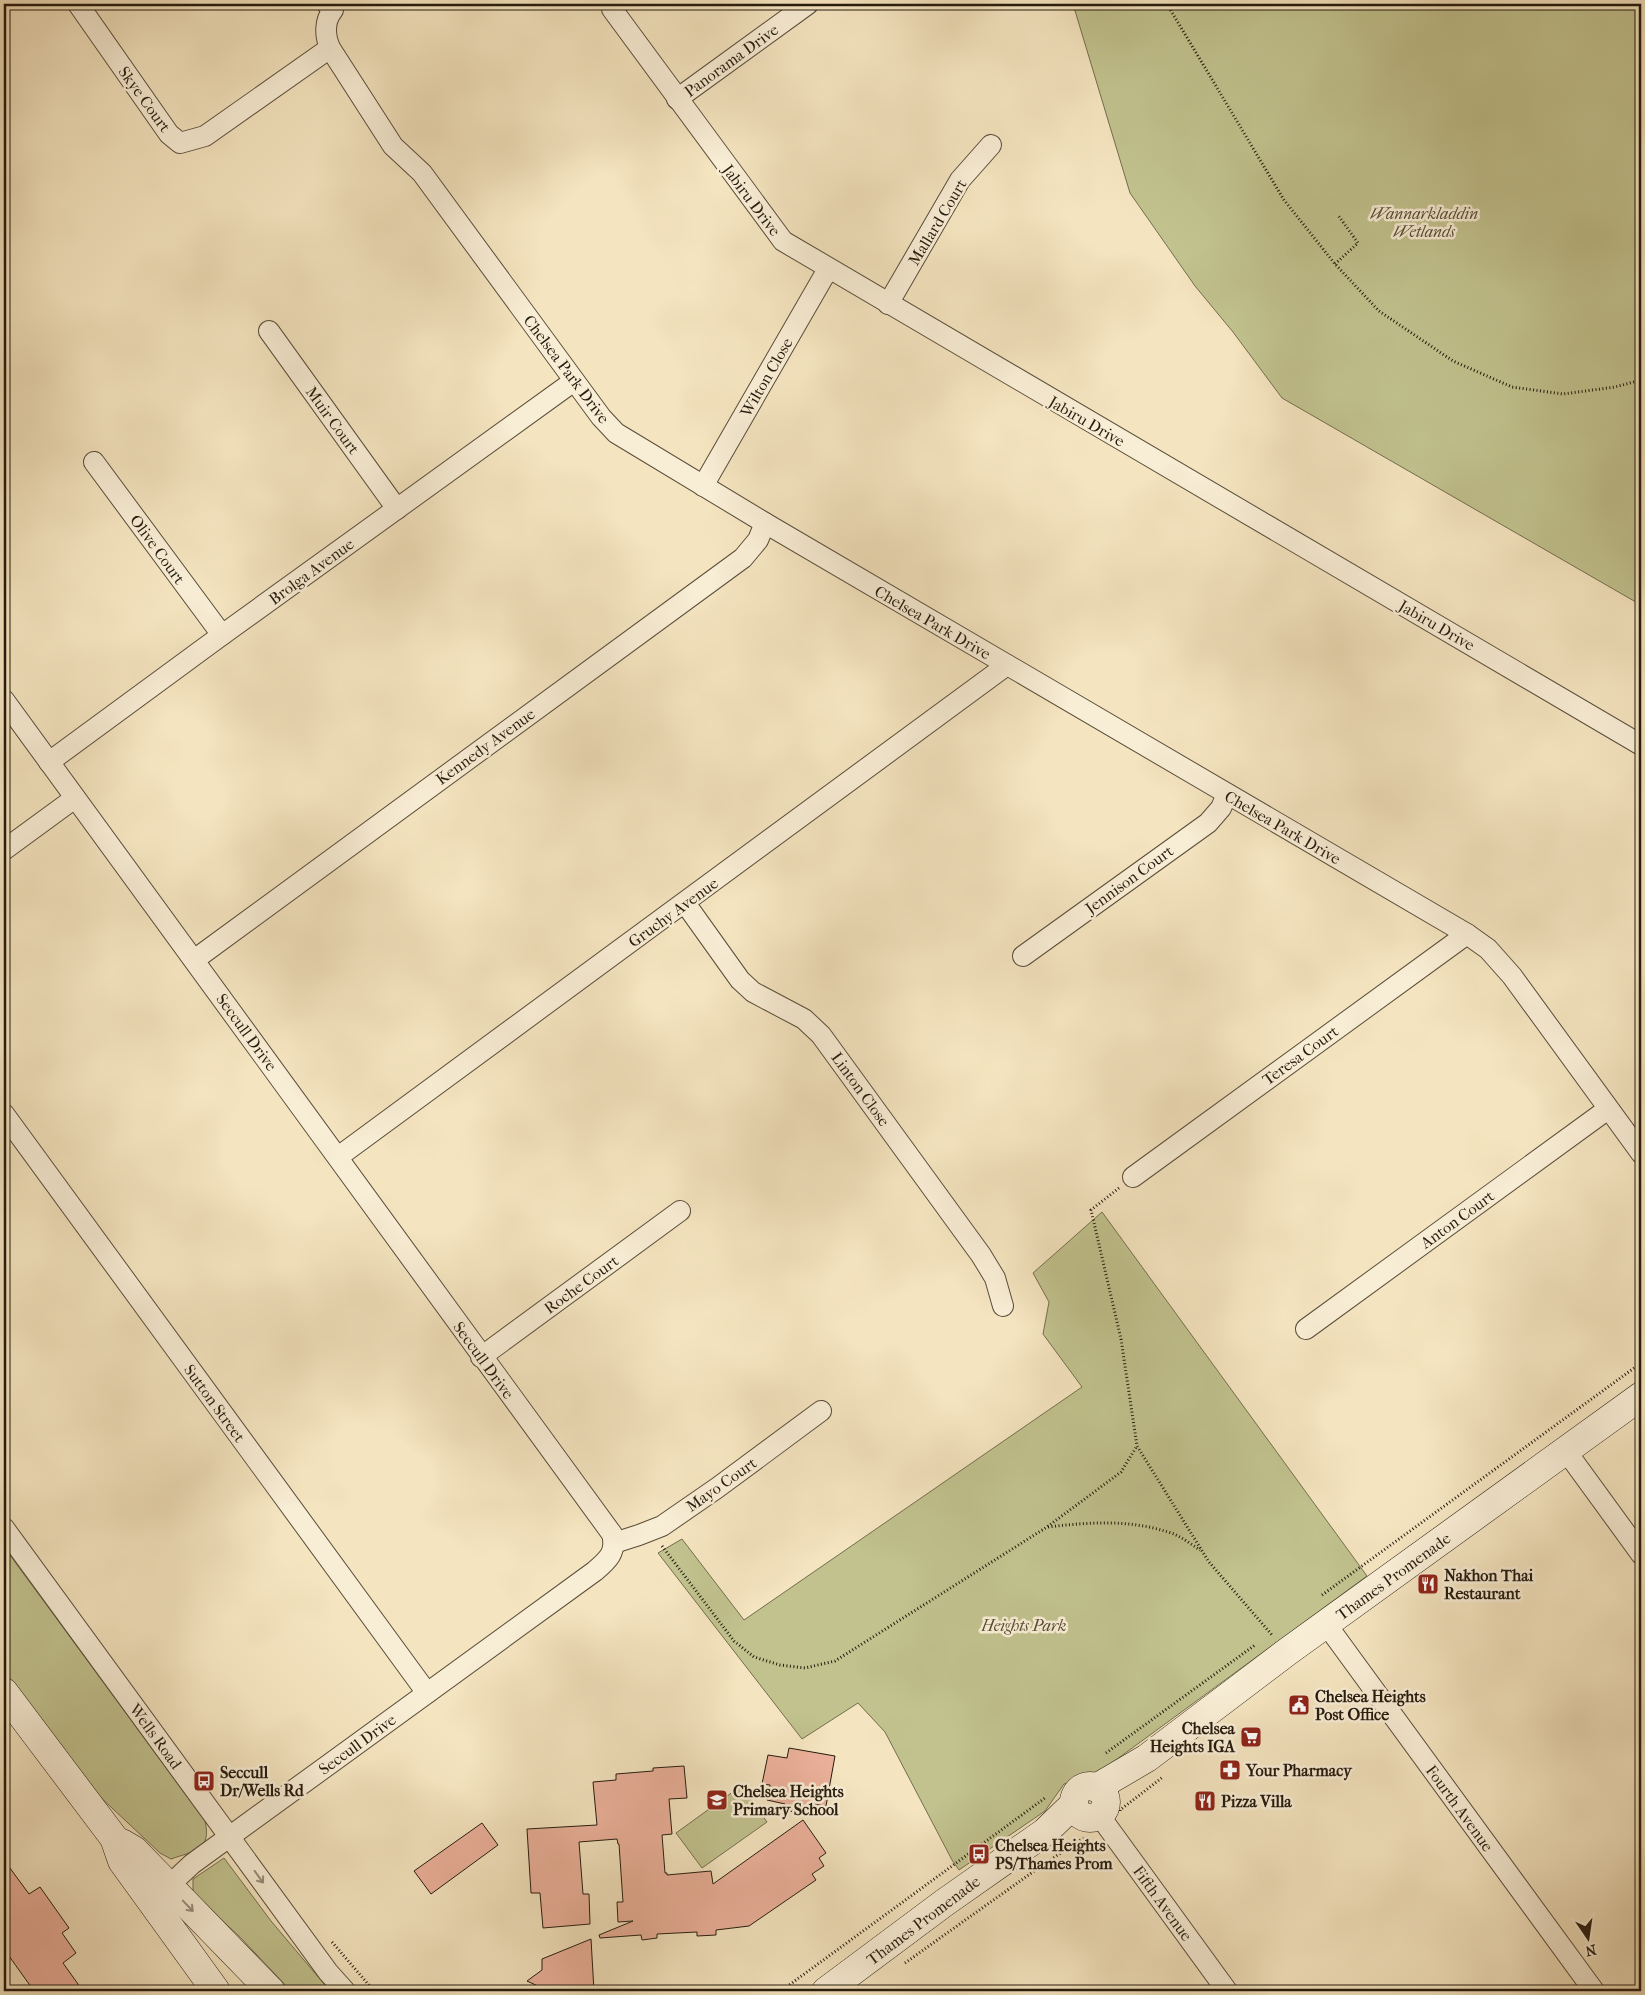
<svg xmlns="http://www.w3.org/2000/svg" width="1645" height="1995" font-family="'IM FELL French Canon',serif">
  <rect width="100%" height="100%" fill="#f4e4bf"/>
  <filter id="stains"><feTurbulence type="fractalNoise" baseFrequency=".004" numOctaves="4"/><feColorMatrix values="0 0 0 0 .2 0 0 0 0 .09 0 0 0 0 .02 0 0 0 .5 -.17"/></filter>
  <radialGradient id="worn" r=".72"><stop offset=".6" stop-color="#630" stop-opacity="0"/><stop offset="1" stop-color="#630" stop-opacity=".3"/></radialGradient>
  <!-- green -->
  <g fill="#c1c28e" stroke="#736e4e">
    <path d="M1073,4H1641V605L1282,398L1233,332L1195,286L1130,193Z"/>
    <path d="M1102,1212L1367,1576L1094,1776L1064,1784L1045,1811L959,1870L952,1860L885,1732L858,1703L802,1739L658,1553L682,1539L744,1620L1082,1387L1043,1334L1049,1302L1033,1273Z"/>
    <path d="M4,1547L205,1821C212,1850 194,1851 171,1859L160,1853L96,1793L4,1671Z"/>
    <path d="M741,1786L767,1822L702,1868L676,1833Z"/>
    <path d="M224,1858L271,1921L330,1991H291L239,1936L193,1895V1879Z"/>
  </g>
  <!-- building -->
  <g fill="#ebb09a" stroke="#251b0e">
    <path d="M789,1748L835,1756L826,1806L812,1804L810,1815L784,1810L785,1804L767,1800L770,1785L762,1784L768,1755L787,1758Z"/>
    <path d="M684,1766L687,1798L669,1799L672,1834L662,1835L665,1873H667V1875L711,1871L713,1884L803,1820L826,1853L819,1858L824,1866L812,1874L816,1880L749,1926L716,1930V1935L697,1936V1932L657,1934V1938L642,1940L641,1935L600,1938L599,1935L633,1921L618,1922L617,1902H623L619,1844H618L617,1839L579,1842L583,1894H589L590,1924L543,1928L540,1893H531L527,1829L597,1825L593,1782L616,1780V1774L653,1771V1768Z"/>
    <path d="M482,1823L498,1845L431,1894L414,1871Z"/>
    <path d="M4,1860L29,1894L40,1887L69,1928L62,1933L76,1953L63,1963L83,1991H34L4,1949Z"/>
    <path d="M591,1939L594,1991H540V1987L527,1981L542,1970V1959Z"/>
  </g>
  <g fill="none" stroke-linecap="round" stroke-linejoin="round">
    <!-- street casing -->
    <g stroke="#594d3a" stroke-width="22">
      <g id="street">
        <path d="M78,4L169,134L180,143L205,136L330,48"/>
        <path d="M327,4L333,10C324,21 325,36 330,48L393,146L422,173L601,417L616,433L765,523L1467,934L1488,949L1512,976L1641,1153"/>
        <path d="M612,9L783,241L1641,745"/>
        <path d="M677,99L808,4"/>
        <path d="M888,304L960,180L991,145"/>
        <path d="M269,331L397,509"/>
        <path d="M94,462L222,635"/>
        <path d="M703,486L828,269"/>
        <path d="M4,700L612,1534C617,1552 608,1560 595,1571L192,1864L159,1895"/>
        <path d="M49,762L222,635L574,381"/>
        <path d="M4,850L75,798"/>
        <path d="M685,903L740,980L753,992L804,1019L821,1035L981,1255L995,1278L1003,1306"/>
        <path d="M1023,956L1208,823L1221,808L1227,794"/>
        <path d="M194,960L743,558L758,540L765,523"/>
        <path d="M4,1114L427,1693"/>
        <path d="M338,1157L1007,665"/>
        <path d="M1133,1177L1467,934"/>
        <path d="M1306,1329L1608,1109"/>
        <path d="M481,1357L680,1211"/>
        <path d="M1566,1451L1641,1554"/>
        <path d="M4,1528L328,1972L345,1991"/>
        <path d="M614,1543L639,1535L662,1526L717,1488L821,1411"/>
        <path d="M1326,1624L1594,1991"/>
        <path d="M1099,1815L1227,1991"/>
      </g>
    </g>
    <!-- secondary casing -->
    <g stroke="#251b0e" stroke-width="29">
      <g id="secondary">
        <path d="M4,1692L114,1838L122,1861L216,1991"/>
        <circle cx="1090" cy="1802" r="16"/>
        <path d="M1096,1788L1147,1758L1287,1652L1641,1396"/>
        <path d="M122,1843L134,1850L271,1991"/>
        <path d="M826,1991L944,1903L1045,1832L1074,1804"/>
      </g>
    </g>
    <!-- path -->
    <g stroke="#251b0e" stroke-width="3" stroke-dasharray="1 2.5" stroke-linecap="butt">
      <path d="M1167,4L1284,200L1335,264L1379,311L1453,361L1512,387L1563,394L1615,387L1641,380"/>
      <path d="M1335,264L1358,243L1338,215"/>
      <path d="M1119,1188L1091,1210L1121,1339L1137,1446L1209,1562L1272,1635"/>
      <path d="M1048,1527C1091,1522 1132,1519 1174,1534C1183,1538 1192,1545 1200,1550"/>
      <path d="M662,1546L734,1641L754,1657L780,1665L805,1668L835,1661L1047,1527L1121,1472L1137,1446"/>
      <path d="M1322,1595L1641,1363"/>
      <path d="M1106,1753L1255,1645"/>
      <path d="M1120,1811V1810L1163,1777"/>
      <path d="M332,1942L374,1991"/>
      <path d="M905,1963L1044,1864L1082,1839L1088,1838L1093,1844L1096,1841"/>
      <path d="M781,1991L1045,1798"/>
    </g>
    <!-- street -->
    <use href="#street" stroke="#f8edd5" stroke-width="20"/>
    <!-- secondary -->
    <use href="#secondary" stroke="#f8edd5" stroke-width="28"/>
  </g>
  <!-- one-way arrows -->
  <defs><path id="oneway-shaft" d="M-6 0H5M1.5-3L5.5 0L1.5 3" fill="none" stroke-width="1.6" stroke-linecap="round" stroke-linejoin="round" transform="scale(1.25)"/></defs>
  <g stroke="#998e7b">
    <use href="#oneway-shaft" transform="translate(259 1877) rotate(54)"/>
    <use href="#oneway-shaft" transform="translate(188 1906) rotate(46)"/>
  </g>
  <!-- icons -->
  <defs>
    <g id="restaurant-square" transform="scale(1.125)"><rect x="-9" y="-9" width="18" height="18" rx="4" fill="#8f2418" stroke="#f8edd5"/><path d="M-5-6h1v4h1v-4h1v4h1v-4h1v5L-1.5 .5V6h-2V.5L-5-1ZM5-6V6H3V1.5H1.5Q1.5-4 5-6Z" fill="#fff"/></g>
    <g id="civic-square" transform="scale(1.125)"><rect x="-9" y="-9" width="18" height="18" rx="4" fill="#8f2418" stroke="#f8edd5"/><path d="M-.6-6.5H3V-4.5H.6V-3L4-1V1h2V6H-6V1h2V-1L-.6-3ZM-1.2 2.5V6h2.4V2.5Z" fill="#fff"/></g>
    <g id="supermarket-square" transform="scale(1.125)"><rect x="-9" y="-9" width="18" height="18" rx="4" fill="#8f2418" stroke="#f8edd5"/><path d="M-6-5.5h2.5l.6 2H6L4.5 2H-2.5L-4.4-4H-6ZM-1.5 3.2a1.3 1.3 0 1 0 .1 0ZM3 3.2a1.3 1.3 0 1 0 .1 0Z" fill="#fff"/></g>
    <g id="pharmacy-square" transform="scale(1.125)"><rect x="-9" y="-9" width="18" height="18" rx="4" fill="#8f2418" stroke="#f8edd5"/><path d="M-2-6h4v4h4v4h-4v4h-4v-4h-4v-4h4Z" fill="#fff"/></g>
    <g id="bus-square" transform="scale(1.125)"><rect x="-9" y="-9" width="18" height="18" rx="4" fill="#8f2418" stroke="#f8edd5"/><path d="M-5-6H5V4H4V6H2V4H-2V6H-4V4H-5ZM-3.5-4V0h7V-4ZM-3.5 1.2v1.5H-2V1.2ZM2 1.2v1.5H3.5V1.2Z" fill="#fff"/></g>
    <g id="school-square" transform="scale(1.125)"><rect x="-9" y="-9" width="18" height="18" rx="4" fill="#8f2418" stroke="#f8edd5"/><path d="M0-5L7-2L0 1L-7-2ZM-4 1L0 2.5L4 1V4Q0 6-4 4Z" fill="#fff"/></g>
  </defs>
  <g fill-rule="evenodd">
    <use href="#restaurant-square" x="1428" y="1584"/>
    <use href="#civic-square" x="1299" y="1705"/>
    <use href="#supermarket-square" x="1251" y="1737"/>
    <use href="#pharmacy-square" x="1230" y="1770"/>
    <use href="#bus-square" x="204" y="1781"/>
    <use href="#school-square" x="717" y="1800"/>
    <use href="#restaurant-square" x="1205" y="1801"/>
    <use href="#bus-square" x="979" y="1854"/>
  </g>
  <g text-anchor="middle" stroke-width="5" stroke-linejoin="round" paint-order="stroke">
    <!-- street labels -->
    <g font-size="16" fill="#251b0e" stroke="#f8edd5">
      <text transform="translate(731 60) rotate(-36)" y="6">Panorama Drive</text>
      <text transform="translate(145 99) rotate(54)" y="6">Skye Court</text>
      <text transform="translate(752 200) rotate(53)" y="6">Jabiru Drive</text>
      <text transform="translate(937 222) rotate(-59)" y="6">Mallard Court</text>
      <text transform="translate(567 369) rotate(53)" y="6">Chelsea Park Drive</text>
      <text transform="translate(766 377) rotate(-60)" y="6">Wilton Close</text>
      <text transform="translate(333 420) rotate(54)" y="6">Muir Court</text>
      <text transform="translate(1087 421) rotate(30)" y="6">Jabiru Drive</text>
      <text transform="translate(158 549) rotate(54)" y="6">Olive Court</text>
      <text transform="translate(311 571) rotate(-36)" y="6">Brolga Avenue</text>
      <text transform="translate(933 622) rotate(30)" y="6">Chelsea Park Drive</text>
      <text transform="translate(1437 625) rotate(30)" y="6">Jabiru Drive</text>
      <text transform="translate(485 746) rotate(-36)" y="6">Kennedy Avenue</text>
      <text transform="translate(1283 827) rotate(30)" y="6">Chelsea Park Drive</text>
      <text transform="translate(1129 879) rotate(-36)" y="6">Jennison Court</text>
      <text transform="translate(673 912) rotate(-36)" y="6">Gruchy Avenue</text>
      <text transform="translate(247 1032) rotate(54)" y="6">Seccull Drive</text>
      <text transform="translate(1300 1055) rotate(-36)" y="6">Teresa Court</text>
      <text transform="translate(861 1089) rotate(54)" y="6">Linton Close</text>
      <text transform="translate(1457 1219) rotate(-36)" y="6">Anton Court</text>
      <text transform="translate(581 1284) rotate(-36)" y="6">Roche Court</text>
      <text transform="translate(484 1360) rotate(54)" y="6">Seccull Drive</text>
      <text transform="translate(215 1403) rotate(54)" y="6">Sutton Street</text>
      <text transform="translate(721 1484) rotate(-35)" y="6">Mayo Court</text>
      <text transform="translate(1393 1576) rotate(-36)" y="6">Thames Promenade</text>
      <text transform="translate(156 1736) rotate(54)" y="6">Wells Road</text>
      <text transform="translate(357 1744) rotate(-36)" y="6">Seccull Drive</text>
      <text transform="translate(1460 1808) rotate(54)" y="6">Fourth Avenue</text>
      <text transform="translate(1163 1903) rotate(54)" y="6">Fifth Avenue</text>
      <text transform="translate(923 1920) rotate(-37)" y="6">Thames Promenade</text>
    </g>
    <!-- park labels -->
    <g font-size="16" font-style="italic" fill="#544d34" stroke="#f8edd5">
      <text x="1424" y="219">Wannarkladdin<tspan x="1424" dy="18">Wetlands</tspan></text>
      <text x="1024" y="1631">Heights Park</text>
    </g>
    <!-- poi labels -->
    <g font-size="16" font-weight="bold" fill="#251b0e" stroke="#f8edd5" text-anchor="start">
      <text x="1444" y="1581">Nakhon Thai<tspan x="1444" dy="18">Restaurant</tspan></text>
      <text x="1315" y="1702">Chelsea Heights<tspan x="1315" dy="18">Post Office</tspan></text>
      <text x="1235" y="1734" text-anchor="end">Chelsea<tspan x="1235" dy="18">Heights IGA</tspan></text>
      <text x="1246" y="1776">Your Pharmacy</text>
      <text x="220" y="1778">Seccull<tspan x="220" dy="18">Dr/Wells Rd</tspan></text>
      <text x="733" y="1797">Chelsea Heights<tspan x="733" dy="18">Primary School</tspan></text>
      <text x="1221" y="1807">Pizza Villa</text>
      <text x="995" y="1851">Chelsea Heights<tspan x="995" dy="18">PS/Thames Prom</tspan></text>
    </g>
  </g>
  <!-- margin -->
  <rect width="1645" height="1995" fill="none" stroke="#f4e4bf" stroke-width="20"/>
  <rect x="5" y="5" width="1635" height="1985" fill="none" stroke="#251b0e" stroke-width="2.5"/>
  <rect x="10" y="10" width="1625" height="1975" fill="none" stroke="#251b0e"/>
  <!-- north arrow -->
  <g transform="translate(1588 1938) rotate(167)" stroke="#f8edd5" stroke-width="4" paint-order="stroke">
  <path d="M0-4L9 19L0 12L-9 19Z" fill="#251b0e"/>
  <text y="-8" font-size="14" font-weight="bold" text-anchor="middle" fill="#251b0e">N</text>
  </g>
  <rect width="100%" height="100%" filter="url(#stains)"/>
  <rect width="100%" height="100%" fill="url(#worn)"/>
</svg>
